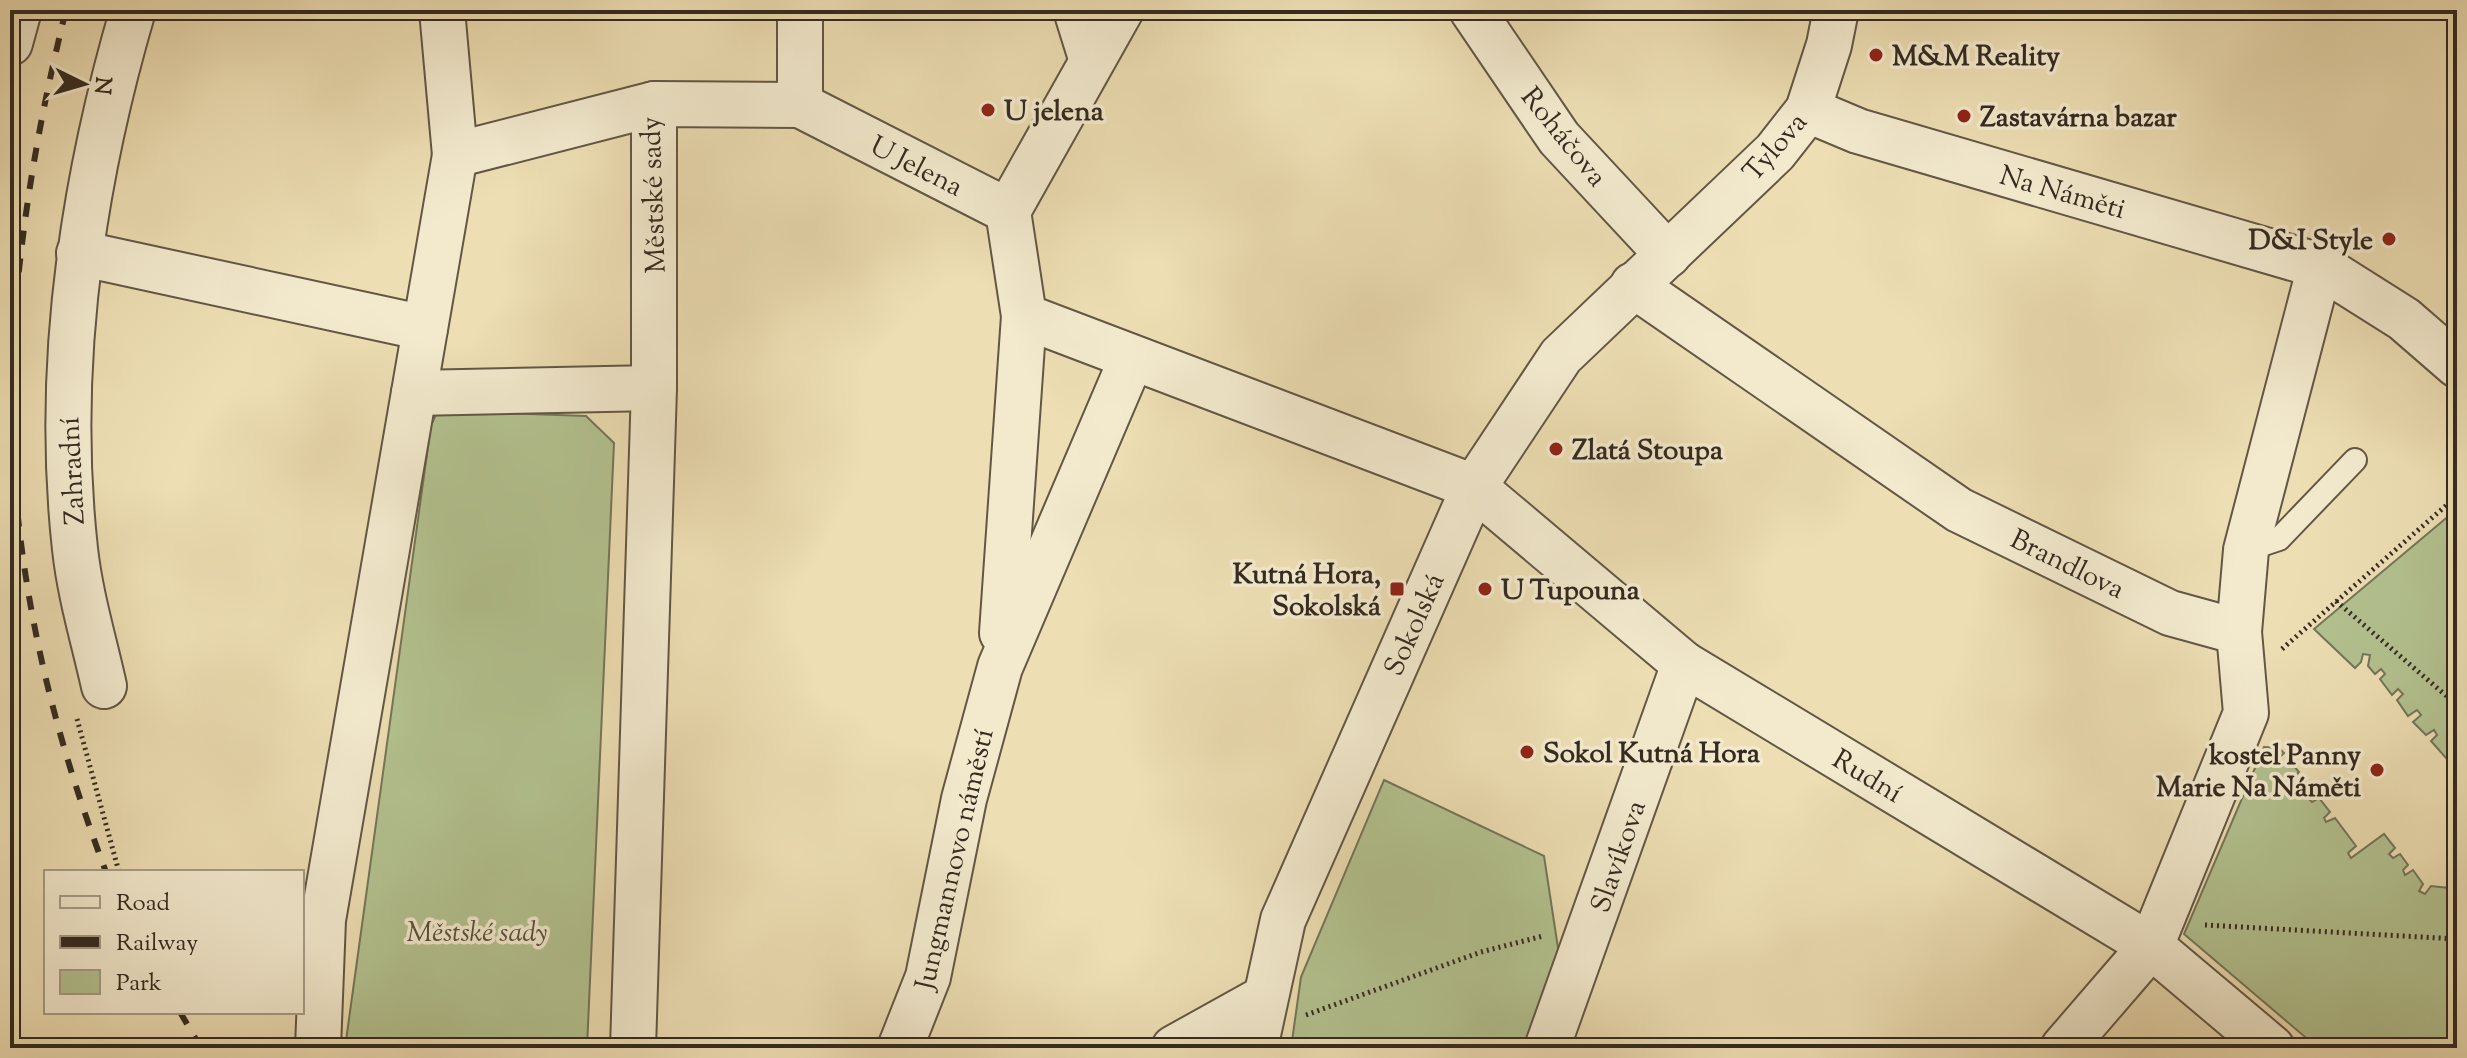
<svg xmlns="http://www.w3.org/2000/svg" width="2467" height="1058" font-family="'Sorts Mill Goudy',serif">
  <rect width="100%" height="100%" fill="#eddeb3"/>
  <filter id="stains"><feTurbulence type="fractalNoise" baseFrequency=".0025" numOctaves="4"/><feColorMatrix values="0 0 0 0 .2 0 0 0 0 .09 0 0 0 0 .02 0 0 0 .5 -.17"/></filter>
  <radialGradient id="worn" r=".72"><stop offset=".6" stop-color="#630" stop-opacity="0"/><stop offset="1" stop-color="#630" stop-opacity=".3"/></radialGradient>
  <!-- green -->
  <g fill="#b3c290" stroke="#747658" stroke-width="2">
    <path d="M438,411L586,416L614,443L587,1048H345L431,425Z"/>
    <path d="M2457,509V765L2454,767L2431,741L2437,735L2434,730L2426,735L2413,722L2421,715L2417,710L2408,716L2397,700L2403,694L2398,689L2392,695L2380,679L2385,674L2381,669L2375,674L2368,666L2370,655L2363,654L2361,662L2355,668L2314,629Z"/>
    <path d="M2264,747L2279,748L2284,753L2278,759L2283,764L2289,760L2299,772L2293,779L2296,782L2303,778L2314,791L2307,797L2312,802L2319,798L2330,812L2324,818L2326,822L2335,818L2356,846L2348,853L2351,858L2384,834L2395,848L2389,854L2393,858L2400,854L2408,865L2403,870L2405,875L2413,870L2423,884L2419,891L2425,894L2431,886L2449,888L2453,897L2457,896V1048H2318L2184,934Z"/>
    <path d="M1384,780L1544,856L1560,961L1529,1048H1291L1301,977Z"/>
  </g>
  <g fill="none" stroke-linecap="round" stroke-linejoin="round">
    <!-- lane casing -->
    <g stroke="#625745" stroke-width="26">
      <path id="lane" d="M2246,550L2279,539L2355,460"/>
    </g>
    <!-- street casing -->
    <g stroke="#625745" stroke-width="48">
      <g id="street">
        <path d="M442,10L455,155"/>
        <path d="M1076,10L1091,58"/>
        <path d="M1472,10L1559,138L1668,255"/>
        <path d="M10,43L19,10"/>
        <path d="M800,105V10"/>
        <path d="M1808,110L1858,131L2320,266L2404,319L2457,365"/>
        <path d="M1008,211L1024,316L1474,487L1684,664L2151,946L2272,1048"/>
        <path d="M1008,211L1121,10"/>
        <path d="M79,253L425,328"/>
        <path d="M1633,285L1959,510L2170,613L2239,632"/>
        <path d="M414,393L654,388"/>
        <path d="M1002,633L1024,316"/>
        <path d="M104,686C94,641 80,595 75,549C55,368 82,184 133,10"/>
        <path d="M318,1048L323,920L455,155L654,104L800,105L1008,211"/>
        <path d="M633,1048L654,388V104"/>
        <path d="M900,1048L928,977L964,799L1000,667L1131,360"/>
        <path d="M1174,1048L1264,998"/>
        <path d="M1255,1048L1283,920L1474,487L1561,356L1775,152L1808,110L1829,45L1836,10"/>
        <path d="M1547,1048L1684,664"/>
        <path d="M2063,1048L2151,946L2246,713L2239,632L2246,550L2320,266"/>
      </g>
    </g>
    <!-- path -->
    <g stroke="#342a20" stroke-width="5" stroke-dasharray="2 4" stroke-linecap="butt">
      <path d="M2336,601L2457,705"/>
      <path d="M2282,649L2457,496"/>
      <path d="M77,719L119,872"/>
      <path d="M2205,925L2457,939"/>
      <path d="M1306,1015L1481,952L1543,936"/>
    </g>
    <!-- lane -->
    <use href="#lane" stroke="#f3eace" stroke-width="22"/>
    <!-- street -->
    <use href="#street" stroke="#f3eace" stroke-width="44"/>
    <!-- rail -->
    <g stroke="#342a20" stroke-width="6" stroke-dasharray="14 14" stroke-linecap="butt">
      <path d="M10,384C17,251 34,139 66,10"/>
      <path d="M10,401C15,571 46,713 106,872"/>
      <path d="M180,1012L201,1048"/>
    </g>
  </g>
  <!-- markers -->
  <g fill="#8f2418" stroke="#f3eace" stroke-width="3">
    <circle cx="1876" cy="55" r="8"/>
    <circle cx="988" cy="110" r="8"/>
    <circle cx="1964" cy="116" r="8"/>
    <circle cx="2389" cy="239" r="8"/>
    <circle cx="1556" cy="449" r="8"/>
    <rect x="1389" y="581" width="16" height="16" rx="4"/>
    <circle cx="1485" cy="589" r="8"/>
    <circle cx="1527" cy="752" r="8"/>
    <circle cx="2377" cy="770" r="8"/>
  </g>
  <g text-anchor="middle" stroke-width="7" stroke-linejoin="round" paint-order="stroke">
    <!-- poi labels -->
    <g font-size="28" font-weight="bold" fill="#342a20" stroke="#f3eace" text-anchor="start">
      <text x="1892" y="65">M&amp;M Reality</text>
      <text x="1004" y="120">U jelena</text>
      <text x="1980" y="126">Zastavárna bazar</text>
      <text x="2373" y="249" text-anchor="end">D&amp;I Style</text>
      <text x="1572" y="459">Zlatá Stoupa</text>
      <text x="1381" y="583" text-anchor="end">Kutná Hora,<tspan x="1381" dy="32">Sokolská</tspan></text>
      <text x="1501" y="599">U Tupouna</text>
      <text x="1543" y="762">Sokol Kutná Hora</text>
      <text x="2361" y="764" text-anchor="end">kostel Panny<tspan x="2361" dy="32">Marie Na Náměti</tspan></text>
    </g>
    <!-- street labels -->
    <g font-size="28" fill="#342a20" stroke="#f3eace">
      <text transform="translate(1565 136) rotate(51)" y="10">Roháčova</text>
      <text transform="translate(1774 146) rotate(-49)" y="10">Tylova</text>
      <text transform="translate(917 165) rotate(27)" y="10">U Jelena</text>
      <text transform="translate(2063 191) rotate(16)" y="10">Na Náměti</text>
      <text transform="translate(652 195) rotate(-92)" y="10">Městské sady</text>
      <text transform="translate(71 471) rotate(-93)" y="10">Zahradní</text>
      <text transform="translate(2068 563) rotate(26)" y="10">Brandlova</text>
      <text transform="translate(1413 624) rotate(-66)" y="10">Sokolská</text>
      <text transform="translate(1868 775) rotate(31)" y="10">Rudní</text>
      <text transform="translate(1617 856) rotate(-71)" y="10">Slavíkova</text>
      <text transform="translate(953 859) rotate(-77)" y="10">Jungmannovo náměstí</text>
    </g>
    <!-- park labels -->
    <g font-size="28" font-style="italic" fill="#54503c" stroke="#f3eace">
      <text x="477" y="941">Městské sady</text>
    </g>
  </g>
  <!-- margin -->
  <rect width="2467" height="1058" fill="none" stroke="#eddeb3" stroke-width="40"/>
  <rect x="12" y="12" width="2443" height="1034" fill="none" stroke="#342a20" stroke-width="4"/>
  <rect x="20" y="20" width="2427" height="1018" fill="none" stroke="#342a20" stroke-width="2"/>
  <!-- legend -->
  <rect x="44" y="870" width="260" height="144" fill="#f3eace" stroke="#a79d88" stroke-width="2"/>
  <rect x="60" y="896" width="40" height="12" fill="#f3eace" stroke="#a79d88" stroke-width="2"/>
  <text x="116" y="910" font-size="24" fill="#342a20">Road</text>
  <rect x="60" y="936" width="40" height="12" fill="#342a20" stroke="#a79d88" stroke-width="2"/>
  <text x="116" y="950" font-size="24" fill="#342a20">Railway</text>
  <rect x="60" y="970" width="40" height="24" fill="#b3c290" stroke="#a79d88" stroke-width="2"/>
  <text x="116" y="990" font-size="24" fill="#342a20">Park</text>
  <!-- north arrow -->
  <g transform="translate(84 84) rotate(95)" stroke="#f3eace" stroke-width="6" paint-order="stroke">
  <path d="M0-6L14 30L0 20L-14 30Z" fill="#342a20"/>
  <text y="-12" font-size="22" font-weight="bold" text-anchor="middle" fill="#342a20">N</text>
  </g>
  <rect width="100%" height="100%" filter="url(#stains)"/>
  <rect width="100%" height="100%" fill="url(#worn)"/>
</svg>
